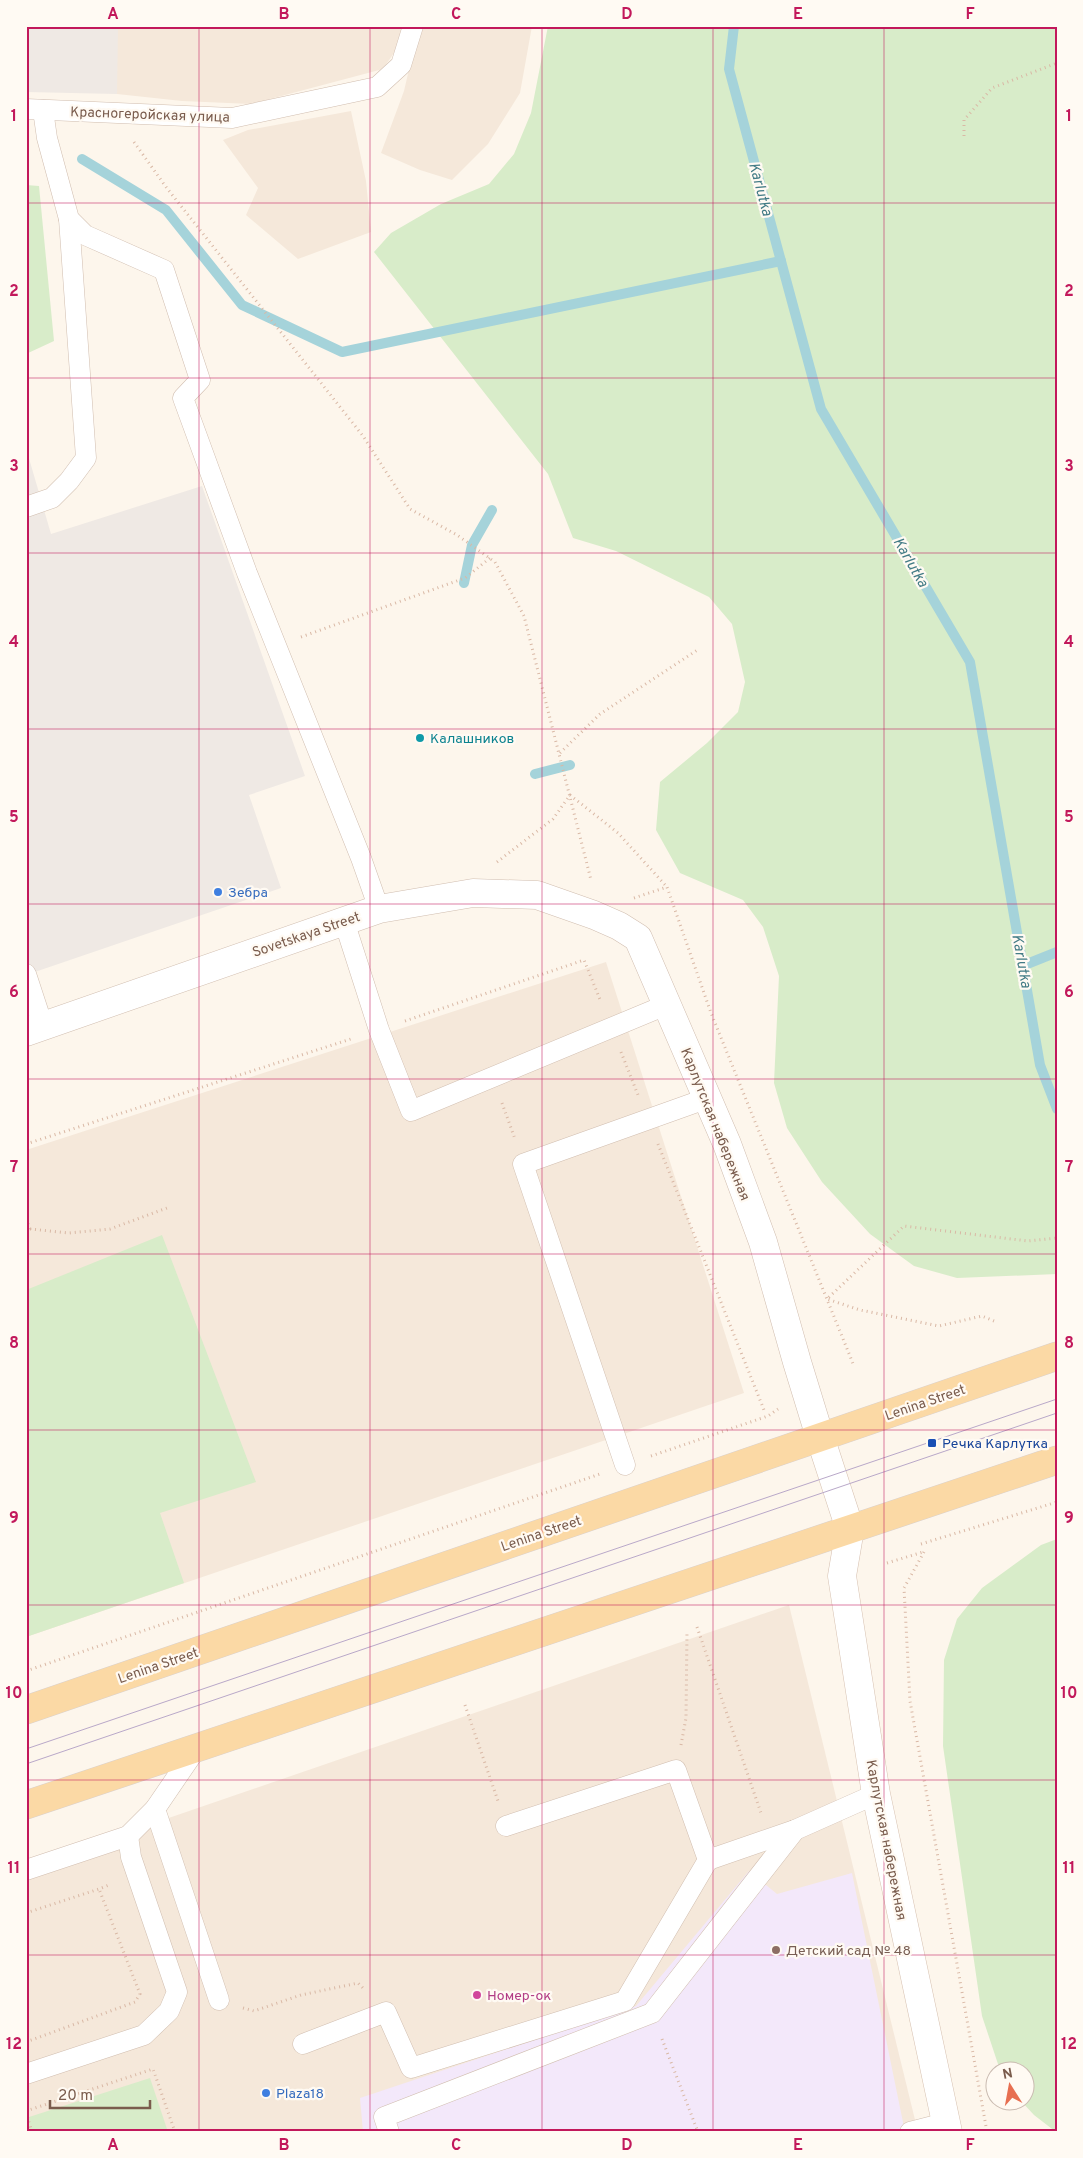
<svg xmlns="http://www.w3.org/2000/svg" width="1083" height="2158" font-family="Overpass,sans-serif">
  <rect width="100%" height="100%" fill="#fdf6ec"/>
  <!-- residential -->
  <g fill="#f5e8da">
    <path d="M26,26H406L400,44L383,69L251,104L182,101L117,94Z"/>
    <path d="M419,26H532L520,93L488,144L452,180L420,170L381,153L404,91Z"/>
    <path d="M351,111L366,181L371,232L298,259L246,215L258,188L223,140L248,130Z"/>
    <path d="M606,962L744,1393L26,1637V1150Z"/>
    <path d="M789,1605L918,2132H26V1867Z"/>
  </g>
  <!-- industrial -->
  <g fill="#efe9e4">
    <path d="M26,26H118L117,94L26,92Z"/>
    <path d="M26,448L51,534L202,486L305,776L249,795L281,888L26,975Z"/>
  </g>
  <!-- education -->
  <path fill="#f3e8fa" d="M749,1871L777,1894L852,1873L905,2132H363L360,2098L636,2006Z"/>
  <!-- green -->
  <g fill="#d8ecc9">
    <path d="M548,26H1057V1274L957,1278L914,1266L870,1234L822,1182L787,1128L774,1083L779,976L763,927L743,900L680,873L656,830L660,782L707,743L738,712L745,682L732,624L709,597L616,551L573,538L548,474L374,252L391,233L441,204L489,184L514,154L531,113Z"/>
    <path d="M26,185L39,186L54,341L26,354Z"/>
    <path d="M162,1235L256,1482L160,1513L184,1583L26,1637V1290Z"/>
    <path d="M1057,1539V2132H1056L1034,2115L1021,2101L1026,2100V2070H1000L982,2016L943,1746L944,1660L957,1619L982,1588L1041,1545Z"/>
    <path d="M150,2078L168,2132H26V2118Z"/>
  </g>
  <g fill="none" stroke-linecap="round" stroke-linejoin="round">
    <!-- stream -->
    <g stroke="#a5d3da" stroke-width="10">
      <path d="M734,26L729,69L821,409L970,662L1040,1065L1057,1109"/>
      <path d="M82,159L166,210L242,305L342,352L781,261"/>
      <path d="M464,583L472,545L492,510"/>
      <path d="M535,774L570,765"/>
      <path d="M1022,966L1057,952"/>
    </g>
    <!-- service casing -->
    <g stroke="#d1beb0" stroke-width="21">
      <g id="service">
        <path d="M26,109L232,118L377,87L401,65L413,26"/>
        <path d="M43,110L47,138L69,219L85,235L164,270L200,380L183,398L247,573L361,858L379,909"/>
        <path d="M26,507L52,498L69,481L86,458L69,219"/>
        <path d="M344,921L379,1030L411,1111L666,1005"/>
        <path d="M26,974L43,1026"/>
        <path d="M625,1465L523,1164L708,1098"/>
        <path d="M155,1809L219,2000"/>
        <path d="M506,1826L676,1770L708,1860L795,1830L876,1794"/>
        <path d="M26,1870L128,1836L155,1809L196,1749"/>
        <path d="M303,2044L386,2012L411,2068L625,2001L708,1860"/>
        <path d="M26,2074L144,2035L169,2011L177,1992L131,1857L128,1836"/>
        <path d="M389,2132L384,2117L652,2013L795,1830"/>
        <path d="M910,2132L945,2123"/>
      </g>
    </g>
    <!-- minor casing -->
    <g stroke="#d1beb0" stroke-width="29">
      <path id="minor" d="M26,1032L379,909L473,893L537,895L594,915L619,926L638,938L727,1144L763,1242L797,1362L820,1437"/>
    </g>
    <!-- secondary casing -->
    <g stroke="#d6c0b0" stroke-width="29">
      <path id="secondary" d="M820,1437L850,1529L842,1576L876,1794L948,2132"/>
    </g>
    <!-- primary casing -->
    <g stroke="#dad1cd" stroke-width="29">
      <g id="primary">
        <path d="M26,1710L1057,1356"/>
        <path d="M26,1805L1057,1460"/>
      </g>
    </g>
    <!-- path -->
    <g stroke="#d9b8a5" stroke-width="3" stroke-dasharray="1 4" stroke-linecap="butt">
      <path d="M964,136V120L992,88L1057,63"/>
      <path d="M134,142L166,187L363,436L410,509L457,535L495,562L524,616L591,880"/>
      <path d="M301,637L465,578L490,558"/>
      <path d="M560,753L600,714L699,649"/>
      <path d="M497,862L553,819L570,795L618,833L667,887"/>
      <path d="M634,898L667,887L711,1013L854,1366"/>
      <path d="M405,1021L584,960L601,1002"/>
      <path d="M621,1052L638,1095"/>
      <path d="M502,1103L515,1139"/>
      <path d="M26,1144L354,1038"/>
      <path d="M658,1144L764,1410"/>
      <path d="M26,1219L30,1229L26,1233"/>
      <path d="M30,1229L69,1233L110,1229L167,1208"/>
      <path d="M994,1321L982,1316L939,1326L860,1310L827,1299L904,1226L1028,1241L1057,1238"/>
      <path d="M651,1456L768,1416L778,1409"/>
      <path d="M921,1544L1057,1502"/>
      <path d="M924,1552L904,1588L910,1701L987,2132"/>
      <path d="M887,1563L923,1552"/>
      <path d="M697,1627L761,1813"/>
      <path d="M26,1671L600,1474"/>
      <path d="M465,1705L498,1801"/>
      <path d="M681,1745L686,1718L687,1631"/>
      <path d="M26,1913L99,1889L109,1885L110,1883"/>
      <path d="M243,2008L254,2011L301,1995L358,1983L365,1990"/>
      <path d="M662,2039L698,2132"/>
      <path d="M26,2042L135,2002L140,1994L99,1889"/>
      <path d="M26,2111L153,2069L175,2132"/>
      <path d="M26,2112L32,2132"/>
    </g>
    <!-- service -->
    <use href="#service" stroke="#fff" stroke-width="20"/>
    <!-- minor -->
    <use href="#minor" stroke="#fff" stroke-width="28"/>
    <!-- secondary -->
    <use href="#secondary" stroke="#fff" stroke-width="28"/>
    <!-- primary -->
    <use href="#primary" stroke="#fbd9a5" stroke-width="28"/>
    <!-- tram -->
    <g stroke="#b9a8c9" stroke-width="1">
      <path d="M26,1749L1057,1399"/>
      <path d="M26,1764L1057,1413"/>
    </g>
  </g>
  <!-- grid -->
  <path fill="none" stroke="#c2185b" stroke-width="1" stroke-opacity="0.55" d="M199,26V2132M370,26V2132M542,26V2132M713,26V2132M884,26V2132M26,203H1057M26,378H1057M26,553H1057M26,729H1057M26,904H1057M26,1079H1057M26,1254H1057M26,1430H1057M26,1605H1057M26,1780H1057M26,1955H1057"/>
  <!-- markers -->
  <circle fill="#0f9aa8" stroke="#fffaf3" stroke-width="2" cx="420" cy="738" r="5"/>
  <g fill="#3f7fe0" stroke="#fffaf3" stroke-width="2">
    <circle cx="218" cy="892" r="5"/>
    <circle cx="266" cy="2093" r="5"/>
  </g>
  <rect fill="#1a4fb4" stroke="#fffaf3" stroke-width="2" x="927" y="1438" width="10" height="10" rx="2.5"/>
  <circle fill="#8d6e63" stroke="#fffaf3" stroke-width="2" cx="776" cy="1950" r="5"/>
  <circle fill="#d1479c" stroke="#fffaf3" stroke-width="2" cx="477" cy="1995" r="5"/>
  <g text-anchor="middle" stroke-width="4.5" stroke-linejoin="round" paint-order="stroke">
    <!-- street labels -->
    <g font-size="14" fill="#7a5c4d" stroke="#fffaf3">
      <text transform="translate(150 114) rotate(2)" y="5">Красногеройская улица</text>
      <text transform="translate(306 934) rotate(-19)" y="5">Sovetskaya Street</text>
      <text transform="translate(716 1124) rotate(68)" y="5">Карлутская набережная</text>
      <text transform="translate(925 1402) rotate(-19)" y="5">Lenina Street</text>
      <text transform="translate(541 1533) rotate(-19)" y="5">Lenina Street</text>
      <text transform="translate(158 1665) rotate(-19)" y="5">Lenina Street</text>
      <text transform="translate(887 1840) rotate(79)" y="5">Карлутская набережная</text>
    </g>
    <!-- culture labels -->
    <g font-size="14" fill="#0d838f" stroke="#fffaf3" text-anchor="start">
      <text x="430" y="743">Калашников</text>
    </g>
    <!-- shop labels -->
    <g font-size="14" fill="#366cbe" stroke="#fffaf3" text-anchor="start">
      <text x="228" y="897">Зебра</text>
      <text x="276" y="2098">Plaza18</text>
    </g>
    <!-- transit labels -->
    <g font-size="14" fill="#164399" stroke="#fffaf3" text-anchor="start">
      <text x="942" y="1448">Речка Карлутка</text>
    </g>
    <!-- education labels -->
    <g font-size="14" fill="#785e54" stroke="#fffaf3" text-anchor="start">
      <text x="786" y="1955">Детский сад № 48</text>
    </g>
    <!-- hotel labels -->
    <g font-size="14" fill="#b23c85" stroke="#fffaf3" text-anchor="start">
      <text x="487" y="2000">Номер-ок</text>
    </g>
    <!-- water labels -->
    <g font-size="15" font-style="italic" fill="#437c86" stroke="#fffaf3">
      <text transform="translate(761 189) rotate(75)" y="5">Karlutka</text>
      <text transform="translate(911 562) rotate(60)" y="5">Karlutka</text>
      <text transform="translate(1022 961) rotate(80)" y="5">Karlutka</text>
    </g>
  </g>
  <!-- border -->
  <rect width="1083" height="2158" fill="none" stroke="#fffaf3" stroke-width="55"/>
  <!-- north arrow -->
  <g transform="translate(1010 2086) rotate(349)"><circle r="24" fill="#fffaf3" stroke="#cabbb1"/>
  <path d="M0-4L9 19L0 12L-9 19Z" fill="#e76f51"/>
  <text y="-8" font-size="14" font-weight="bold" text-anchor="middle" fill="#7a5c4d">N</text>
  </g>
  <!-- scale -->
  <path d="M50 2100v8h100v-8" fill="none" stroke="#7a5c4d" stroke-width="2.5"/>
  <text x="58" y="2100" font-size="15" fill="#7a5c4d" stroke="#fffaf3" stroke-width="4" paint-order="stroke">20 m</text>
  <rect x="28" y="28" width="1028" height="2102" fill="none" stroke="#c2185b" stroke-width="2"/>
  <g font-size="16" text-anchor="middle" font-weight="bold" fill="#c2185b">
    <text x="113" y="19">A</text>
    <text x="284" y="19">B</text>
    <text x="456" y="19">C</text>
    <text x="627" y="19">D</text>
    <text x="798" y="19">E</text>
    <text x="970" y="19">F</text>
    <text x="14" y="121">1</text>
    <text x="1069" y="121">1</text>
    <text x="14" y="296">2</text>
    <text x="1069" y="296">2</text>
    <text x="14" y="471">3</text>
    <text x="1069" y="471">3</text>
    <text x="14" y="647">4</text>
    <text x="1069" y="647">4</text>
    <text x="14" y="822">5</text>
    <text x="1069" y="822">5</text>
    <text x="14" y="997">6</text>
    <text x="1069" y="997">6</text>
    <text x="14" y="1172">7</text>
    <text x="1069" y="1172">7</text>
    <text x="14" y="1348">8</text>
    <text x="1069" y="1348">8</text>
    <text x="14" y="1523">9</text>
    <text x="1069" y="1523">9</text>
    <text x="14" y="1698">10</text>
    <text x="1069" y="1698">10</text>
    <text x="14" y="1873">11</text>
    <text x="1069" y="1873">11</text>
    <text x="14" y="2049">12</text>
    <text x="1069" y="2049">12</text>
    <text x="113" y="2150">A</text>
    <text x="284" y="2150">B</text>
    <text x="456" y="2150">C</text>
    <text x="627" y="2150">D</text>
    <text x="798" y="2150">E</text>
    <text x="970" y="2150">F</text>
  </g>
</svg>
